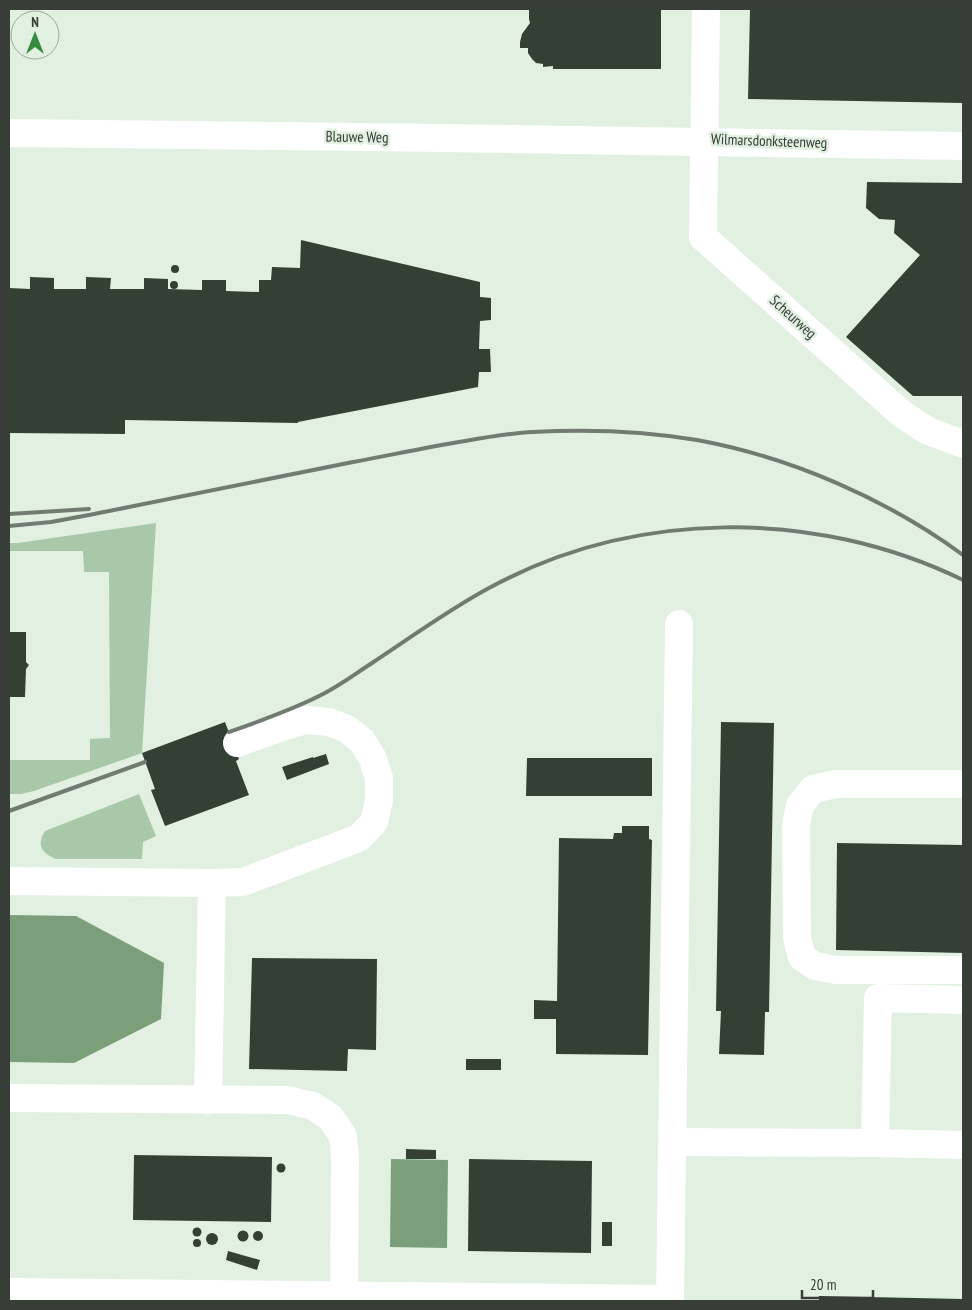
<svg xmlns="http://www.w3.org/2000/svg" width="972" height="1310" font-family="'PT Sans Narrow',sans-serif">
  <rect width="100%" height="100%" fill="#e1f0e1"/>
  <!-- green -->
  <g fill="#a9c8a9">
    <path d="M156,523L142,753L34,791L21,794H9V760H90V739L110,738L109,572H84L83,551H9V543H18Z"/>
    <path d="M139,794L156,836L143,842L142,859H56C42,853 36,845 45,831Z"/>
  </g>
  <!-- water -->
  <g fill="#7a9f7a">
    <path d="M9,915L76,916L164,963L161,1019L74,1063L9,1062Z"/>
    <path d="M391,1159L448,1160L447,1248L390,1247Z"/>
  </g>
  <!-- building -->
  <g fill="#344034">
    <path d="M529,9H661V69H553V66L543,67V64L536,63L532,59L528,53V48H520V42L522,34L530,23L529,19Z"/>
    <path d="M750,9H963V103L748,99Z"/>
    <path d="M867,182L963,183V396H913L846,337L920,255L894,233L895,220L879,219L866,208Z"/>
    <path d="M301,240L480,282V297L491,298V320L480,321L479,349H490L491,372H479L478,387L298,422V423L125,420V434L9,433V288L30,289V277L54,278V289H86V277L111,278L110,289H144V278L168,279V289L202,290V280H226V291L259,292V280H271L272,267L300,268Z"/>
    <circle cx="175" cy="269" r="4"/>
    <circle cx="174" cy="285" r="4"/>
    <path d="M9,632H26V662L29,665L26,669L25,697H9Z"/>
    <path d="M225,722L239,759L236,761L249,795L165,826L151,790L155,789L142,753Z"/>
    <path d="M721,722L774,723L769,1012H765L764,1055L719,1054L721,1011H716Z"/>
    <path d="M326,754L329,764L287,780L282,767L313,757V758Z"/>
    <path d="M527,758H652V796H526Z"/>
    <path d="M622,826H649V839L652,840L648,1055L556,1054V1019H534V1000L557,1001L559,838L613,839L614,833H622Z"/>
    <path d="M837,843L963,845V953L836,950Z"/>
    <path d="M252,958L377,959L376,1050L348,1049L347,1071L249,1069Z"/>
    <rect x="466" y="1059" width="35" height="11"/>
    <path d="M406,1149L436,1150V1159H406Z"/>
    <path d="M134,1155L272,1157L271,1222L133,1220Z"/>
    <path d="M469,1159L592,1161L591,1253L468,1251Z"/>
    <circle cx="281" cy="1168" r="4.5"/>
    <rect x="602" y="1222" width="10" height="24"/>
    <circle cx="197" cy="1232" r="4.5"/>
    <circle cx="243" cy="1236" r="5.5"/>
    <circle cx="258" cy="1236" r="5"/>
    <circle cx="212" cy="1239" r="6"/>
    <circle cx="197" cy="1243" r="4"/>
    <path d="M228,1251L260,1260L257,1270L226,1260Z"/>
    <path d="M819,1296L963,1299V1301H819Z"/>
  </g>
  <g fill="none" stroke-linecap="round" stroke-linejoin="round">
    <!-- minor -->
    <g stroke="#fff" stroke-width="28">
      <path d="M706,9L703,237L902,414L928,431L963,444"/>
      <path d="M9,133L445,138L963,146"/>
      <path d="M963,784H836L813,789L800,805L796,825L797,938L802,957L815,966L836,970H963"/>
      <path d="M9,881L212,883"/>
      <path d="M963,1000L878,998L875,1143L963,1145"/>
      <path d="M9,1098L288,1100L313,1106L331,1118L343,1136L345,1157L344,1296"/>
      <path d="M208,1100L212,883L243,882L359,838L374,822L379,800V778L372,757L362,741L347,729L329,722L306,720L285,726L237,743"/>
      <path d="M672,1142L875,1143"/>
      <path d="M9,1292L670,1299"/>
      <path d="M670,1301L679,624"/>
    </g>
    <!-- rail -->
    <g stroke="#717b71" stroke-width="4">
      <path d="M9,514L89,509"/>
      <path d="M9,526L51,522L89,515C177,498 265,480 353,462C391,455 428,447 465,441C488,437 511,433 533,432C588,429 643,431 697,440C790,457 887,499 963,555"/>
      <path d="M229,732C260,721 292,710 321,695C339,686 355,674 372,663C410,638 448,610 489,588C634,509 815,508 963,580"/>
      <path d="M9,811L145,762"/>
    </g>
  </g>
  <g text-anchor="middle" stroke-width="5" stroke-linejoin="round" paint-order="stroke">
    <!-- street labels -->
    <g font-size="15" fill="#373d37" stroke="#e1f0e1">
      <text transform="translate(357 137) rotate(1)" y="5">Blauwe Weg</text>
      <text transform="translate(769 141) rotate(2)" y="5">Wilmarsdonksteenweg</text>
      <text transform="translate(793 317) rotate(42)" y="5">Scheurweg</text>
    </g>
  </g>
  <!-- border -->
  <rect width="972" height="1310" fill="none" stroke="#373d37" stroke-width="20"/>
  <!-- north arrow -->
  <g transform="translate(35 35)"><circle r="24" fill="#e1f0e1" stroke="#9da89d"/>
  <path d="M0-4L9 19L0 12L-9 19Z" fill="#348d3d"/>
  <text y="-8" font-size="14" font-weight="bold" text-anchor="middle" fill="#373d37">N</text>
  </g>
  <!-- scale -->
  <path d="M802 1290v8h71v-8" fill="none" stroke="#373d37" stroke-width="2.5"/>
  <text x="810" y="1290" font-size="15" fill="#373d37" stroke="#e1f0e1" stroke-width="4" paint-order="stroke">20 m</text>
</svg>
